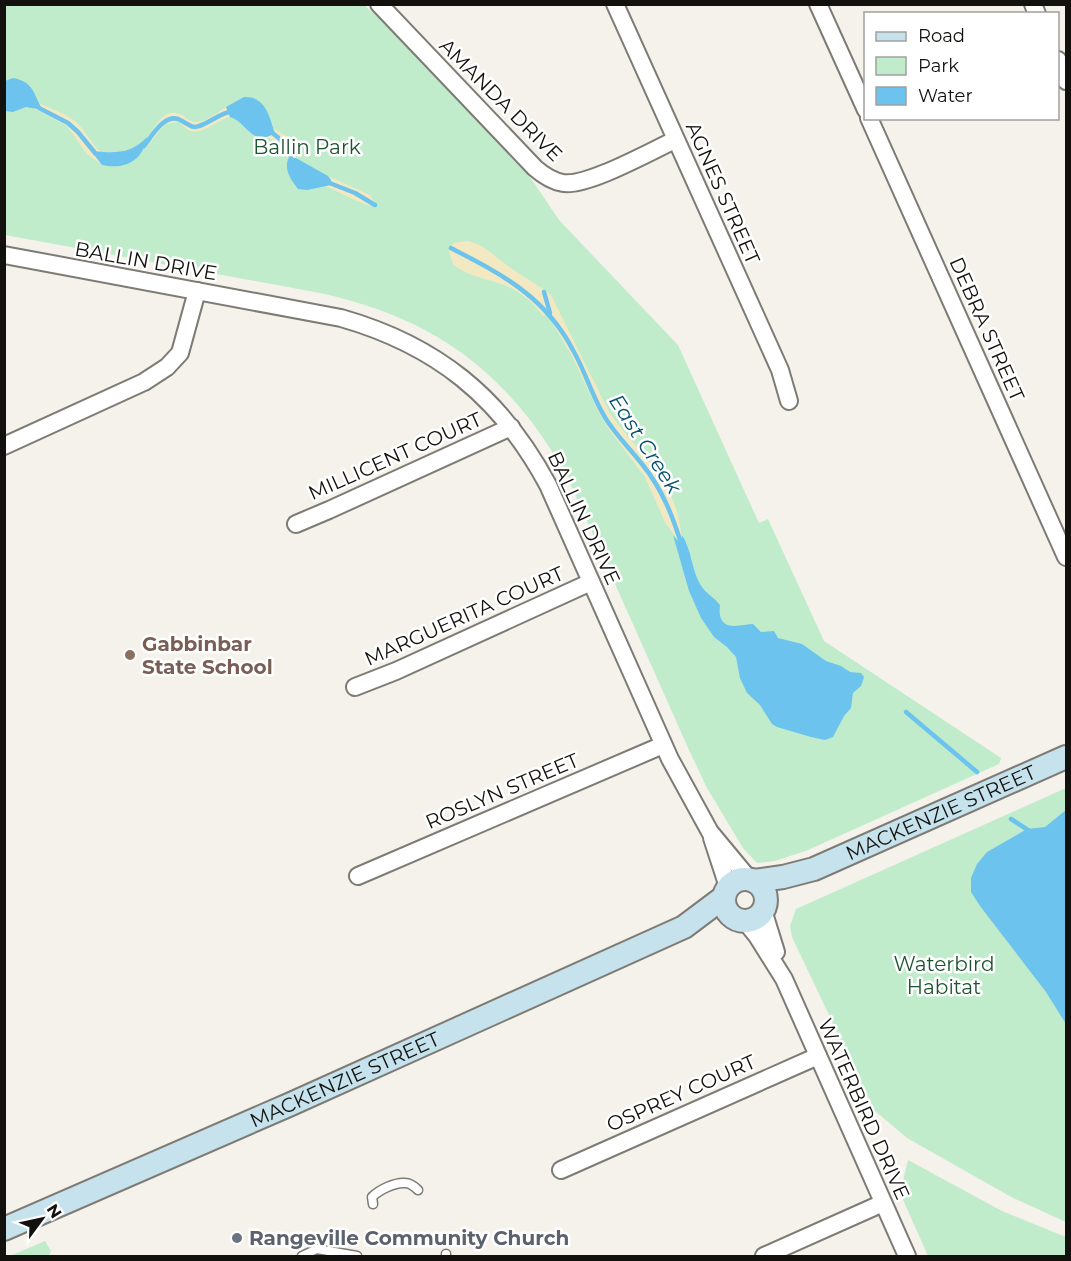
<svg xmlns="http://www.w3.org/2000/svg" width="1071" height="1261" font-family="Montserrat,sans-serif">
  <rect width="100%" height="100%" fill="#f5f2eb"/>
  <!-- green -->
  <g fill="#c0eccb">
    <path d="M5,5H364L385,23L528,174L559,220L678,345L759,523L768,519L824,641L1001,758L999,764L808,850L775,861L757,863L743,848L707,788L689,750L567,476C507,372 437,319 320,293L5,235Z"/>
    <path d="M1066,788V1222L1013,1198L907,1138L874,1110L792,937L790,926L796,909Z"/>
    <path d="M908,1160L1002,1211L1066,1237V1256H928L900,1193Z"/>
    <path d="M45,1241L51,1251L49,1256H10Z"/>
  </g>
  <!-- sand -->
  <g fill="#f2e9c3">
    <path d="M39,103C53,110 69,114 80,126C88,135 92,145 101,152L92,151L102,165L87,154L67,126L31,107L42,109Z"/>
    <path d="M226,107L230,117C218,119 204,135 191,131C186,130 183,125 179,122L165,124L145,149C148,137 160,110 176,113C185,114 188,123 197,122C207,121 218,112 226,107Z"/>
    <path d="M273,128C286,136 299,141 296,158L288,159L282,144L266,137L275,131Z"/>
    <path d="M328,176L370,195L375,203L374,206C363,206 338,191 325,186L332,182Z"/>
    <path d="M468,241C485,245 494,256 508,266C522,276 537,284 551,295L609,412C643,460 680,481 682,546L665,522L645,477L610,431L597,409L572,356L547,314L543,316C532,301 519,290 501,284C485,278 466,276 453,264L449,252L453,243Z"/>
  </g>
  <!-- water -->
  <g fill="#6cc3ee">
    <path d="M13,78C35,82 33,95 43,110L26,107L13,112L5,111V81Z"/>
    <path d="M244,97C266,96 270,118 275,134C271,135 265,138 260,138C248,135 242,120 230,117L226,107Z"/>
    <path d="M147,137C143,161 125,170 102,165L91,151C114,153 130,155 147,137Z"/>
    <path d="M296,158L328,176L331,180V185L307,190L298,189C291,180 284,170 288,159Z"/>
    <path d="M673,535L681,545L682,535C692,551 691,568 700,584C705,593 714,597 720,605C720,608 719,612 720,615C723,632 743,624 753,624L761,632L774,631L778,638L802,644L826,661L841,666L850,672L861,673L864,677L861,686L853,693L851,708L844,716L833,737L825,740L811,737L777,727L772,724L760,705L747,693L740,678L736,657L727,647L714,637L701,618L689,591Z"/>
    <path d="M1066,810V1024L1046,992L980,906L971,892V878L977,864L987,852L1027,829L1045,827Z"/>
  </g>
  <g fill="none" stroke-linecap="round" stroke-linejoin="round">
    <!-- stream -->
    <g stroke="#6cc3ee" stroke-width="4.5">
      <path d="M39,108L68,123L78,132L95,153"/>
      <path d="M270,131L286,144L293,164"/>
      <path d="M144,146C152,136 166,110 182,121C188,124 192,129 199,126C211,122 220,113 233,111"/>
      <path d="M327,182L355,193L375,205"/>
      <path d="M451,248C503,275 546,297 574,352C587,375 593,400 608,422C618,437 631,450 642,464C663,490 674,519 683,550"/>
      <path d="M544,292L550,313"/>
      <path d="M906,712L977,772"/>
      <path d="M1011,819L1031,832"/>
    </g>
    <!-- service casing -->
    <g stroke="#7e7b75" stroke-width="11">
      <g id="service">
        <path d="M373,1204L372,1197C379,1190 395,1182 405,1183C410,1183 415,1187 418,1190"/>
        <path d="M446,1254V1256"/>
        <path d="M302,1256L317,1249L357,1256"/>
      </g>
    </g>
    <!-- minor casing -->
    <g stroke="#7e7b75" stroke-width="20">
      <g id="minor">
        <path d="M379,4L535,168C543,175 552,181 563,183C587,187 651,151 675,140"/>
        <path d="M615,4L780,370L789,401"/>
        <path d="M818,4L866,110"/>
        <path d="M1033,4L1037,14"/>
        <path d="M1058,60L1066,81"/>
        <path d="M869,118L1066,557"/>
        <path d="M4,255L341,318C436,345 501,397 548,485L670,759L710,832L749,879"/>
        <path d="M4,446L144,382L167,367L180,353L197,291"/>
        <path d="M296,524L329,510L511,427"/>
        <path d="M355,687L396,671L591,582"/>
        <path d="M712,838L728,887"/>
        <path d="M358,876L663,745"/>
        <path d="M763,910L776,952"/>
        <path d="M744,920L757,936L784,979L907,1256"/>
        <path d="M561,1170L818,1056"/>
        <path d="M764,1256L883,1203"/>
      </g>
    </g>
    <!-- secondary casing -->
    <g stroke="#7e7b75" stroke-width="26">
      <g id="secondary">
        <circle cx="745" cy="900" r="21"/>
        <path id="s1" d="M754,881L783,877L814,869L1066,757"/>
        <path id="s2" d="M4,1229L291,1104L684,927L724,897"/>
      </g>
    </g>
    <!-- service -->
    <use href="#service" stroke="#fff" stroke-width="8"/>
    <!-- minor -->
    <use href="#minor" stroke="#fff" stroke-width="16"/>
    <!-- secondary -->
    <use href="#secondary" stroke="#c6e2ec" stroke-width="22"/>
  </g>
  <!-- markers -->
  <circle fill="#8d6e63" stroke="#fff" stroke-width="2" cx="130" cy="655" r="6"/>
  <circle fill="#6b7280" stroke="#fff" stroke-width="2" cx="237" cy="1238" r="6"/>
  <g text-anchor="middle" stroke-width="5" stroke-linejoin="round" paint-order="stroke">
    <!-- street labels -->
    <g font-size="20" fill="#12110e" stroke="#fff">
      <text transform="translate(501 100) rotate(45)" y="7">AMANDA DRIVE</text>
      <text transform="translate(723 193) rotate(66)" y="7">AGNES STREET</text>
      <text transform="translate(146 261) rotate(10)" y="7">BALLIN DRIVE</text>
      <text transform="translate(987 329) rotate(66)" y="7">DEBRA STREET</text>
      <text transform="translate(395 456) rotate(-24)" y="7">MILLICENT COURT</text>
      <text transform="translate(584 518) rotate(65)" y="7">BALLIN DRIVE</text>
      <text transform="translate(464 616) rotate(-24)" y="7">MARGUERITA COURT</text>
      <text transform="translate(502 791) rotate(-23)" y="7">ROSLYN STREET</text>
      <text dy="7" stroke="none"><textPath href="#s1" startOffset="200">MACKENZIE STREET</textPath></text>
      <text dy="7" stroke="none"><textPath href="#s2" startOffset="372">MACKENZIE STREET</textPath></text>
      <text transform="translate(681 1093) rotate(-24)" y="7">OSPREY COURT</text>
      <text transform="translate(864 1109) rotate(66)" y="7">WATERBIRD DRIVE</text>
    </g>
    <!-- park labels -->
    <g font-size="20" fill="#1d5331" stroke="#fff">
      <text x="307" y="154">Ballin Park</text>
      <text x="944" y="971">Waterbird<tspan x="944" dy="23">Habitat</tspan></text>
    </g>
    <!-- education labels -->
    <g font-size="20" font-weight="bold" fill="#785e54" stroke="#fff" text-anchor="start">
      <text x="142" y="651">Gabbinbar<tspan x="142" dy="23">State School</tspan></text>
    </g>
    <!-- worship labels -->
    <g font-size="20" font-weight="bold" fill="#5b616d" stroke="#fff" text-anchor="start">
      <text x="249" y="1245">Rangeville Community Church</text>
    </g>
    <!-- water labels -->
    <g font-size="21" font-style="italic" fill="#05516e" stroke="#fff">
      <text transform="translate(645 444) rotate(57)" y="7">East Creek</text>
    </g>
  </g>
  <!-- border -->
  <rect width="1071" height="1261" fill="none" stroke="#12110e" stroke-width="12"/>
  <!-- legend -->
  <rect x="864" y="12" width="195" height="108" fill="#ffffff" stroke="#a0a09f" stroke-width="1.5"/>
  <rect x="876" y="32" width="30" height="9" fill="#c6e2ec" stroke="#a0a09f" stroke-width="1.5"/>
  <text x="918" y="42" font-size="18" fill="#12110e">Road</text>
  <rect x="876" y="57" width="30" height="18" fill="#c0eccb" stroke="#a0a09f" stroke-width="1.5"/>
  <text x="918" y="72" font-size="18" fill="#12110e">Park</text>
  <rect x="876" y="87" width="30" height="18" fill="#6cc3ee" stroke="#a0a09f" stroke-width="1.5"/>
  <text x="918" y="102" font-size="18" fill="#12110e">Water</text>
  <!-- north arrow -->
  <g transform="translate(42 1219) rotate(57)" stroke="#ffffff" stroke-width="4.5" paint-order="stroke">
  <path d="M0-4.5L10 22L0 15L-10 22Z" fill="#12110e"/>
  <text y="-9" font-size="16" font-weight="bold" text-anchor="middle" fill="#12110e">N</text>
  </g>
</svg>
